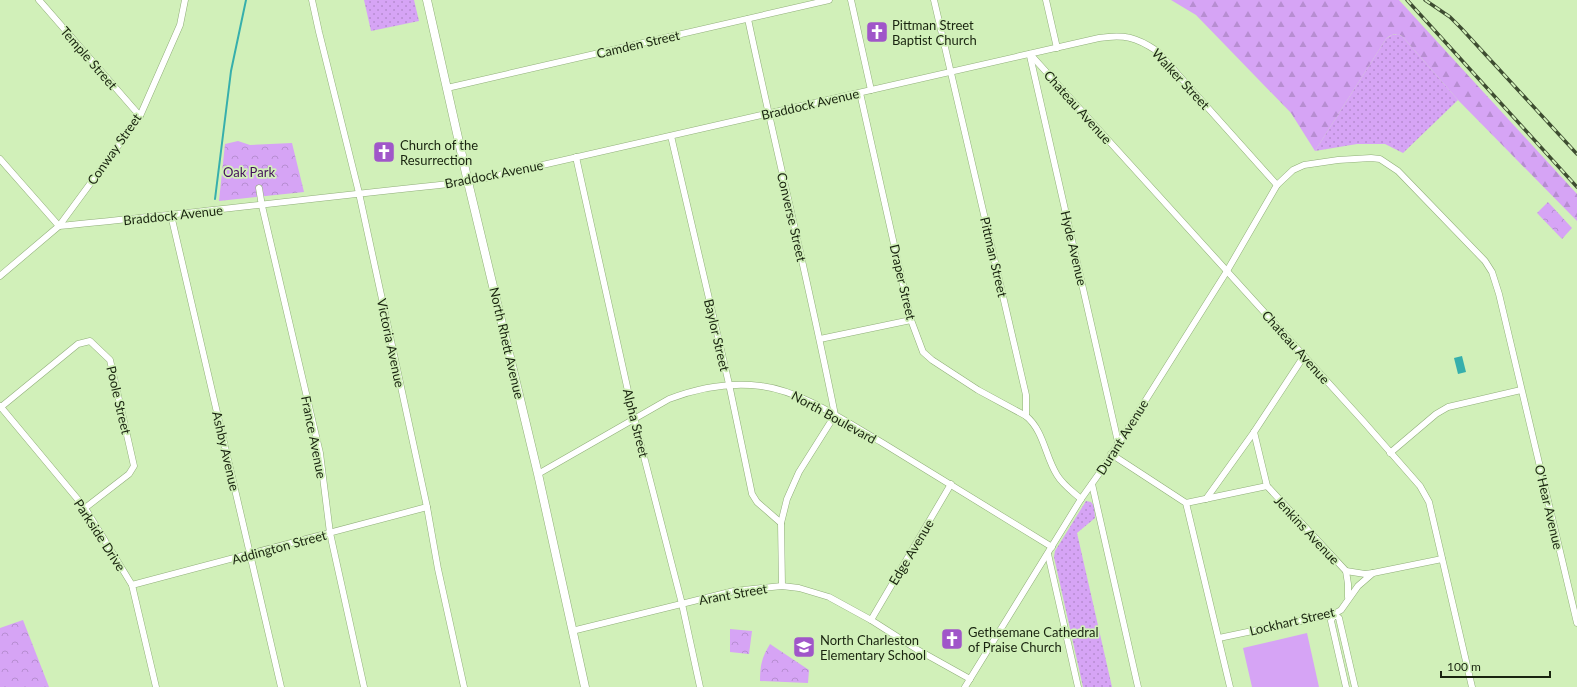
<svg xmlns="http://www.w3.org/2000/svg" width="1577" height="687" font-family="Lato,sans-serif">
  <defs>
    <pattern id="grass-dots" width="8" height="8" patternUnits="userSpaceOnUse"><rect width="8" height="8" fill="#d6a4f5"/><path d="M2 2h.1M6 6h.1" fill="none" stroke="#b78dd1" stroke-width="1.8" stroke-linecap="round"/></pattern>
    <pattern id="forest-firs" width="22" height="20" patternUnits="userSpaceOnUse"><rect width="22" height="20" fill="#d6a4f5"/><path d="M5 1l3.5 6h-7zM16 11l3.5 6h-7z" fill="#b78dd1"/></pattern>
    <pattern id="park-crowns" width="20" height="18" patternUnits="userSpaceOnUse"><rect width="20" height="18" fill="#d6a4f5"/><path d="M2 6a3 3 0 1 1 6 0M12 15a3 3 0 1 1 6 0" fill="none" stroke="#b78dd1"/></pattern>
  </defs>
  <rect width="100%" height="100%" fill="#d1f0b9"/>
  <!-- grass -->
  <g fill="url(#grass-dots)">
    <path d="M364,0H414L419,21L371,31Z"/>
    <path d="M1398,34L1402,36L1458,100L1403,153L1385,144H1357L1315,151L1386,39L1392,35Z"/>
    <path d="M1086,501L1091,502L1094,506L1095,518L1077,533L1112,687H1083L1054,557L1055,551Z"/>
  </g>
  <!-- forest -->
  <path fill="url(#forest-firs)" d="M1171,0H1399L1577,194V221L1458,100L1402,36C1395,32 1391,35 1386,39L1315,151L1291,113L1196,15Z"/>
  <!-- park -->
  <g fill="url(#park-crowns)">
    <path d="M238,141L250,145L292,143L304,192L219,201L225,144Z"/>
    <path d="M1548,202L1572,228L1562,239L1537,213Z"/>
    <path d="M23,620L49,687H0V628Z"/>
    <path d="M730,629L752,631L749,654L730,652Z"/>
    <path d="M770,644L809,670L808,683L760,681C760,665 762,657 770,644Z"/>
  </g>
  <!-- garden -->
  <path fill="#d6a4f5" d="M1307,633L1319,687H1252L1243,648Z"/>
  <!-- water -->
  <path fill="#36afac" d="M1462,356L1466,372L1458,374L1454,358Z"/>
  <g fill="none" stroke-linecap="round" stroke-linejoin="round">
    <!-- stream -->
    <path stroke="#36afac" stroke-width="2" d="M215,199L231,71L246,0"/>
    <!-- street casing -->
    <g stroke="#90ae79" stroke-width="7">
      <g id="street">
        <path d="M39,0L140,116"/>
        <path d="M312,0L319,32L359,193L427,507L438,569L464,687"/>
        <path d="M851,0L871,90"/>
        <path d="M934,0L1026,395V416C1044,431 1045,456 1057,475C1063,485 1072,491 1081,499"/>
        <path d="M1046,0L1057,48"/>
        <path d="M748,19C776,151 809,283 835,415L799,472L787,499L781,523L782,586"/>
        <path d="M1030,54L1363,421L1420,486L1429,502L1472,687"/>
        <path d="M1030,56L1118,442"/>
        <path d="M447,88L829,0"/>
        <path d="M860,93L911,320L923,352L932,360L978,390L1026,416"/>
        <path d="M671,136L729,384L752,494L757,502L781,523"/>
        <path d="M576,157L634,418L682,604L700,687"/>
        <path d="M0,159L59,226C195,213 332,196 468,182L1099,38C1124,34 1136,37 1157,51L1277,185"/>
        <path d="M259,188L262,206L320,453L330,533L364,687"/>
        <path d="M171,215L281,687"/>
        <path d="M0,276L59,226L140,116L180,25L185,0"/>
        <path d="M820,339L911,320"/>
        <path d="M0,406L85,508L132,585L156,687"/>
        <path d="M1,407L78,344L90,341L110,360L134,466L129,474L85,508"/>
        <path d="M1254,432L1267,486L1346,571L1348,584V597"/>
        <path d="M1390,453L1436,414L1448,407L1521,390"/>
        <path d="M1111,454L1186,503L1230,687"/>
        <path d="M538,474L669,399C698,388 729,382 761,386C802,391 846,422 881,442C938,477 995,512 1052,547"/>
        <path d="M1092,484L1138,687"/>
        <path d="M1206,499L1254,432L1304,356"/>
        <path d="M1186,503L1267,486"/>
        <path d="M1048,554L1078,687"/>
        <path d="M1346,571L1365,574L1373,573"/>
        <path d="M132,585L427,507"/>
        <path d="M871,620L951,484"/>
        <path d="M572,631L734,591L782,586L799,588L829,597L871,620L918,650L970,679"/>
        <path d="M1219,638L1334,614L1341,610L1358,586L1373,573L1442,559"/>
        <path d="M965,687L1081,499L1103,468L1227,271L1277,185L1293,170L1304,165L1338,160L1371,158L1380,159L1398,171L1485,261L1492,272L1499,294L1577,623"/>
        <path d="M1346,687L1331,621L1334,614L1339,618L1355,687"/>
      </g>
    </g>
    <!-- secondary casing -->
    <g stroke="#90ae79" stroke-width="9">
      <path id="secondary" d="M427,0L468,182L538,474L585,687"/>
    </g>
    <!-- street -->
    <use href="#street" stroke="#fff" stroke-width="6"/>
    <!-- secondary -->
    <use href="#secondary" stroke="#fff" stroke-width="8"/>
    <!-- rail casing -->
    <g stroke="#3e4d31" stroke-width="3.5">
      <g id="rail">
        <path d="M1407,0L1577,187"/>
        <path d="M1425,0L1450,17L1461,28L1577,154"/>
      </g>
    </g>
    <!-- rail -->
    <use href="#rail" stroke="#d1f0b9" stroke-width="2" stroke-dasharray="6" stroke-linecap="butt"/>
  </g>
  <!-- icons -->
  <defs>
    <g id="church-square" transform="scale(1.15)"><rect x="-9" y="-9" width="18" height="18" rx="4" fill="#a056c9" stroke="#d1f0b9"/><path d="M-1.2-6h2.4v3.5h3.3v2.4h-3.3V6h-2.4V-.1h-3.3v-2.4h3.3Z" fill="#fff"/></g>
    <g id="school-square" transform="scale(1.15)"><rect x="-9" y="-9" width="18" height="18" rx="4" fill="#a056c9" stroke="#d1f0b9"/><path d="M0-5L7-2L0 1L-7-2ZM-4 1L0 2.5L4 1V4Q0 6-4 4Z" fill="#fff"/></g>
  </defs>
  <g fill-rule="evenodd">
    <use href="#church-square" x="877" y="32"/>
    <use href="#church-square" x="384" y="152"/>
    <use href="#church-square" x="952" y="639"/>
    <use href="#school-square" x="804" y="647"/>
  </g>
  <g text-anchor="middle" stroke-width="3.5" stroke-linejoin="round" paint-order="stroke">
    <!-- poi labels -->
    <g font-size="13" fill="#19240f" stroke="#d1f0b9" text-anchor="start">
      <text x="892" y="30">Pittman Street<tspan x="892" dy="15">Baptist Church</tspan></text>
      <text x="400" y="150">Church of the<tspan x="400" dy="15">Resurrection</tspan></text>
      <text x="968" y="637">Gethsemane Cathedral<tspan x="968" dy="15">of Praise Church</tspan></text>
      <text x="820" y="645">North Charleston<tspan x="820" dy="15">Elementary School</tspan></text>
    </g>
    <!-- street labels -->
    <g font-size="13" fill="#19240f" stroke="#d1f0b9">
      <text transform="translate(638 44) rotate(-13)" y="5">Camden Street</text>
      <text transform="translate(89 58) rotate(49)" y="5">Temple Street</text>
      <text transform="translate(1181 79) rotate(47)" y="5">Walker Street</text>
      <text transform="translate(810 104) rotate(-13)" y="5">Braddock Avenue</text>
      <text transform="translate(1078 107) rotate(48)" y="5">Chateau Avenue</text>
      <text transform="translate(114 149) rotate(-55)" y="5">Conway Street</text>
      <text transform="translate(494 174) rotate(-11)" y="5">Braddock Avenue</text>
      <text transform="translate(173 215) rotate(-6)" y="5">Braddock Avenue</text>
      <text transform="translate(792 217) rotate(77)" y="5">Converse Street</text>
      <text transform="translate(1074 248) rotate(77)" y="5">Hyde Avenue</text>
      <text transform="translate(994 257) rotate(77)" y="5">Pittman Street</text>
      <text transform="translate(903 282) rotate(77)" y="5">Draper Street</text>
      <text transform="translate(717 335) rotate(77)" y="5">Baylor Street</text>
      <text transform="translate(391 343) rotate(78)" y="5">Victoria Avenue</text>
      <text transform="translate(507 343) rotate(77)" y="5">North Rhett Avenue</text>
      <text transform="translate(1296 347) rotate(48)" y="5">Chateau Avenue</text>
      <text transform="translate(119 400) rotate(77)" y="5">Poole Street</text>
      <text transform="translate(834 417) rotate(29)" y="5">North Boulevard</text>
      <text transform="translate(636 423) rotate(76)" y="5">Alpha Street</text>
      <text transform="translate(314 437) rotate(79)" y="5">France Avenue</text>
      <text transform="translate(1122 437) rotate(-58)" y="5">Durant Avenue</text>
      <text transform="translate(226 451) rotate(77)" y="5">Ashby Avenue</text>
      <text transform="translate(1549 507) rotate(77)" y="5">O'Hear Avenue</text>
      <text transform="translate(1307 530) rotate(47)" y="5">Jenkins Avenue</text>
      <text transform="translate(100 535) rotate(57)" y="5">Parkside Drive</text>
      <text transform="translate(279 547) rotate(-15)" y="5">Addington Street</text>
      <text transform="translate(911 552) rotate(-59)" y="5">Edge Avenue</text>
      <text transform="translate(733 594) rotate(-10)" y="5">Arant Street</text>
      <text transform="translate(1292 621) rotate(-13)" y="5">Lockhart Street</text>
    </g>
    <!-- park labels -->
    <g font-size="13" fill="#430f5b" stroke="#d1f0b9">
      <text x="249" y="177">Oak Park</text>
    </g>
  </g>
  <!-- scale -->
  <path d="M1441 671v6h109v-6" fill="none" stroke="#19240f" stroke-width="2"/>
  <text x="1447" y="671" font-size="12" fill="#19240f" stroke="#d1f0b9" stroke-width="3" paint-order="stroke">100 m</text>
</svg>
